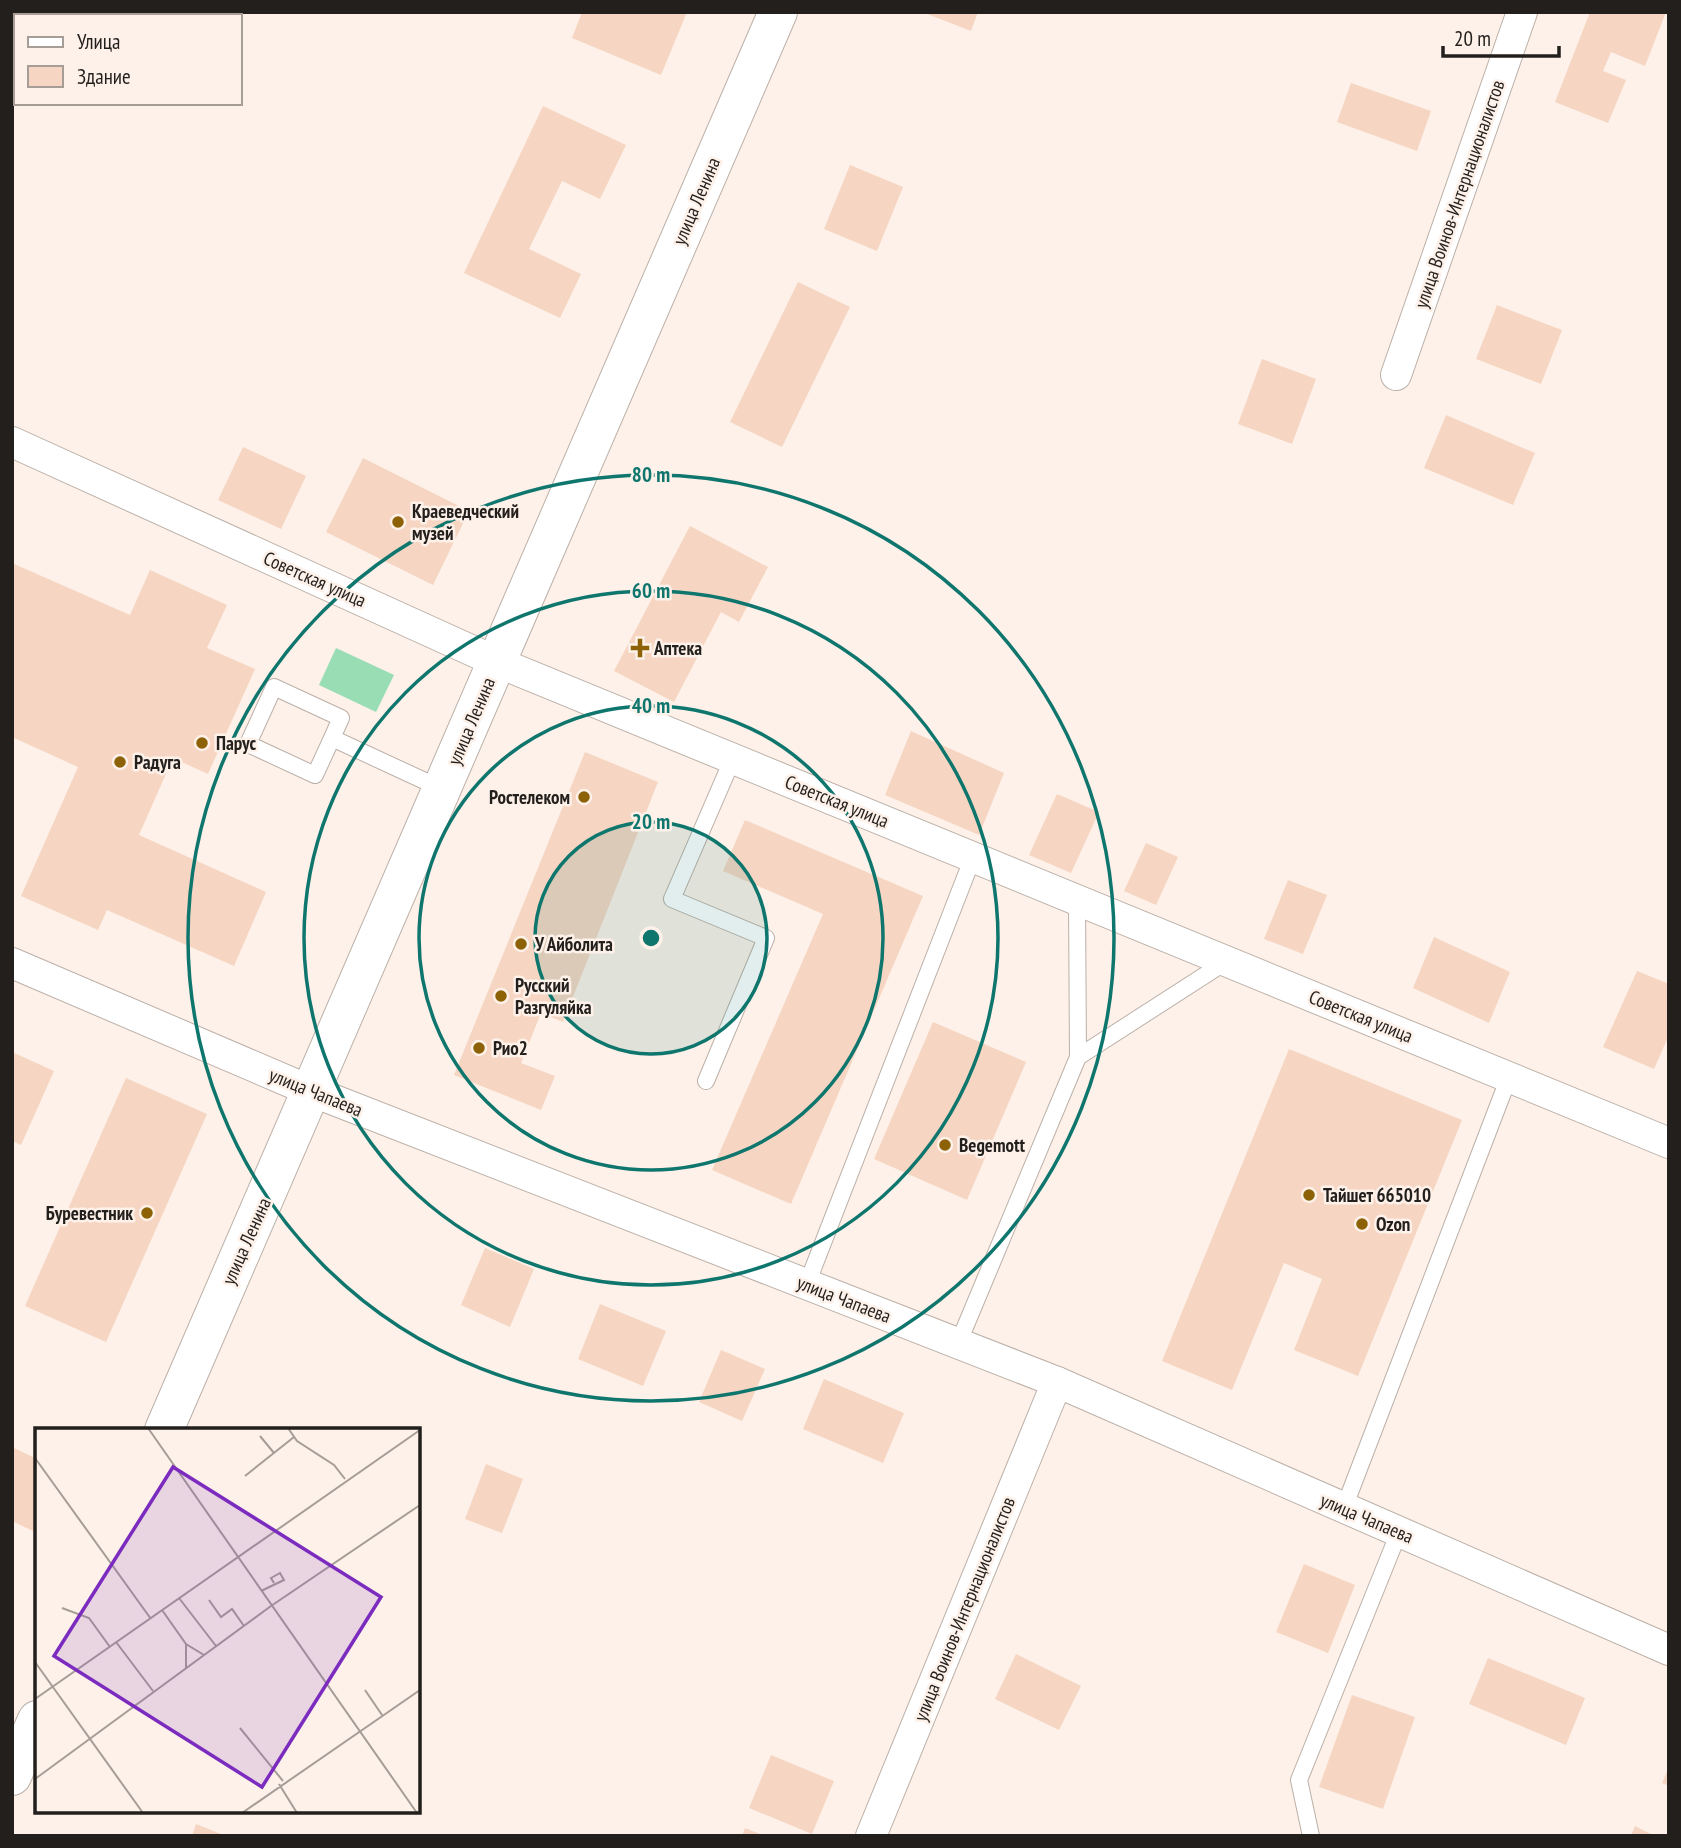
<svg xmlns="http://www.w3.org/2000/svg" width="1681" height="1848" font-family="'PT Sans Narrow',sans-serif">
  <rect width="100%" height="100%" fill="#fdf1e9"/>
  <!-- green -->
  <path fill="#99ddb5" d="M336,648L394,675L376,712L319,685Z"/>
  <!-- building -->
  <g fill="#f6d6c2">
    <path d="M582,12H687L661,75L572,38Z"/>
    <path d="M922,12H978L971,31Z"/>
    <path d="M1590,12H1666L1645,66L1611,52L1603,71L1626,80L1608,123L1555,102Z"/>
    <path d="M1351,83L1431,111L1417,151L1337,122Z"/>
    <path d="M543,106L626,145L600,199L562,181L529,249L581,274L560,318L464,273Z"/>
    <path d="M850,165L903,187L877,251L824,229Z"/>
    <path d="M798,282L850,307L782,447L730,422Z"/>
    <path d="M1497,305L1562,330L1541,384L1476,359Z"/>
    <path d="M1262,359L1316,379L1292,444L1238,424Z"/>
    <path d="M1446,415L1535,453L1513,505L1424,468Z"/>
    <path d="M243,447L306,476L281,529L218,500Z"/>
    <path d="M363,458L469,511L433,585L326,532Z"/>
    <path d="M690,526L768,567L739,622L721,612L674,702L614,671Z"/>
    <path d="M12,563L130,615L150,570L227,605L207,648L255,669L208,774L173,758L139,835L266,892L234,966L107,910L98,930L21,896L78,767L12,737Z"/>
    <path d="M911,731L1004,773L979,835L885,795Z"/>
    <path d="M585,752L658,782L563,1022L541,1013L521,1063L555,1076L541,1110L454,1075Z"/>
    <path d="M1057,794L1099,812L1071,873L1029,855Z"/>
    <path d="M745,820L923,896L791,1204L712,1170L823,914L723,871Z"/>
    <path d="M1146,843L1178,857L1156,905L1124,891Z"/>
    <path d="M1288,880L1327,895L1303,954L1264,939Z"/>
    <path d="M1434,937L1510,972L1489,1023L1413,988Z"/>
    <path d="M1637,971L1669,984V1035L1654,1069L1603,1047Z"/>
    <path d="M933,1022L1026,1062L967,1200L874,1159Z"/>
    <path d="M1289,1049L1462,1120L1358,1376L1294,1350L1322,1279L1284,1263L1232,1390L1162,1361Z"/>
    <path d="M12,1052L54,1071L21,1145L12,1141Z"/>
    <path d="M126,1078L207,1114L106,1342L25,1306Z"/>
    <path d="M485,1248L534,1269L510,1327L461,1305Z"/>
    <path d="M600,1304L666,1331L643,1386L578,1359Z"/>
    <path d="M721,1350L765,1369L742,1421L699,1402Z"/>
    <path d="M824,1379L904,1413L883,1463L803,1429Z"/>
    <path d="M12,1447L37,1459V1533L12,1521Z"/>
    <path d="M486,1464L523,1479L502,1533L465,1519Z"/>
    <path d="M1304,1564L1355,1585L1328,1653L1276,1632Z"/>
    <path d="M1016,1654L1081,1686L1059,1730L995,1699Z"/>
    <path d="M1488,1658L1585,1698L1566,1745L1469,1704Z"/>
    <path d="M1352,1695L1415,1717L1383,1809L1319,1787Z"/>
    <path d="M771,1755L834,1781L812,1834L749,1808Z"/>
    <path d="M1669,1767V1786L1662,1783Z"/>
    <path d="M196,1824L226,1836H192Z"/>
    <path d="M1635,1826L1655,1836H1631Z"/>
    <path d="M745,1828L765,1836H742Z"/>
  </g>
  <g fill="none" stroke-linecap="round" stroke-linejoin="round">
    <!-- lane casing -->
    <g stroke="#bbb0a8" stroke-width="18">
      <g id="lane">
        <path d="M332,738L315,775L248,744L274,687L341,718L332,738L442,789"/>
        <path d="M1078,1057L1227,961"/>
        <path d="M706,1081L766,938L672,899L733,758"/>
        <path d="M807,1284L973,857"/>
        <path d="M958,1344L1078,1057L1077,900"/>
        <path d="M1344,1508L1509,1077"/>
        <path d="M1311,1836L1299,1780L1399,1532"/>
      </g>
    </g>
    <!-- street casing -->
    <g stroke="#bbb0a8" stroke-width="32">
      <g id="street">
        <path d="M1396,375L1522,12"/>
        <path d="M12,442L497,662L1669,1143"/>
        <path d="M12,963L311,1091L1057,1382L1669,1650"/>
        <path d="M871,1836L1057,1382"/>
      </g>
    </g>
    <!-- secondary casing -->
    <g stroke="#bbb0a8" stroke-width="40">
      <g id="secondary">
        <path d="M164,1430L778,12"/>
        <path d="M12,1776L37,1720"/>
      </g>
    </g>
    <!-- lane -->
    <use href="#lane" stroke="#fff" stroke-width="16"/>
    <!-- street -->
    <use href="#street" stroke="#fff" stroke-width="30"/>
    <!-- secondary -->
    <use href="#secondary" stroke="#fff" stroke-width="38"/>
  </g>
  <!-- distance rings -->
  <circle cx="651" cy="938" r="116" fill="#0f766e" fill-opacity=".12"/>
  <g fill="none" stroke="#0f766e" stroke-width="3.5">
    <circle cx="651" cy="938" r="116"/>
    <circle cx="651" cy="938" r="232"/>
    <circle cx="651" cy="938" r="347"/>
    <circle cx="651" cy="938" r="463"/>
  </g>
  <!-- markers -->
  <g fill="#8d6106" stroke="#fdf1e9" stroke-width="2.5">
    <circle cx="398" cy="522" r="7"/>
    <path d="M636.5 637.5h7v7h7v7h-7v7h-7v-7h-7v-7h7z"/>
    <circle cx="202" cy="743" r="7"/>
    <circle cx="120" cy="762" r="7"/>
    <circle cx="584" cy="797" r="7"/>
    <circle cx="521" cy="944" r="7"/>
    <circle cx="501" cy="996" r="7"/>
    <circle cx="479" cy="1048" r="7"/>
    <circle cx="945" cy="1145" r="7"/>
    <circle cx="1309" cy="1195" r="7"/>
    <circle cx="147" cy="1213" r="7"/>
    <circle cx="1362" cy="1224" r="7"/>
  </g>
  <g text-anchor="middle" stroke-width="5" stroke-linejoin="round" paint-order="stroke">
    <!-- street labels -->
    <g font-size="19" fill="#231f1c" stroke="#fdf1e9">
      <text transform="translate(1459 194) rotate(-71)" y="7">улица Воинов-Интернационалистов</text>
      <text transform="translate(696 201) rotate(-67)" y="7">улица Ленина</text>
      <text transform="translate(315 579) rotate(24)" y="7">Советская улица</text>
      <text transform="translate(471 721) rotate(-67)" y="7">улица Ленина</text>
      <text transform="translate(837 801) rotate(22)" y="7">Советская улица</text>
      <text transform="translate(1361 1016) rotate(22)" y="7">Советская улица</text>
      <text transform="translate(316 1092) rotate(22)" y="7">улица Чапаева</text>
      <text transform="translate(246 1241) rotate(-66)" y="7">улица Ленина</text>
      <text transform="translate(844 1299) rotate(21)" y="7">улица Чапаева</text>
      <text transform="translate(1367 1518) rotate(23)" y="7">улица Чапаева</text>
      <text transform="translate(964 1609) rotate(-68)" y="7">улица Воинов-Интернационалистов</text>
    </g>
    <!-- poi labels -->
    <g font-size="19" font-weight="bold" fill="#231f1c" stroke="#fdf1e9" text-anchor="start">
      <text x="412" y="518">Краеведческий<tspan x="412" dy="22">музей</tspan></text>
      <text x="654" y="655">Аптека</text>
      <text x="216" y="750">Парус</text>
      <text x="134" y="769">Радуга</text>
      <text x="570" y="804" text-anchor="end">Ростелеком</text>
      <text x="535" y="951">У Айболита</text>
      <text x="515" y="992">Русский<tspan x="515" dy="22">Разгуляйка</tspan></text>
      <text x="493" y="1055">Рио2</text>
      <text x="959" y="1152">Begemott</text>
      <text x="1323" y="1202">Тайшет 665010</text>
      <text x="133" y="1220" text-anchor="end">Буревестник</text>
      <text x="1376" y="1231">Ozon</text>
    </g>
  </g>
  <!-- overview -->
  <g transform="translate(35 1428)">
    <rect width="385" height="385" fill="#fdf1e9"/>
    <path fill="none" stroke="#a69d97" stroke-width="2" d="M113,0L382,385M253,0L262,13L299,37L310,51M225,8L239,25M0,30L116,191M210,48L259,9M226,163L249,152L245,145L236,150L239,155M144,170L181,218M174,172L186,189L197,181L209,198M27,180L54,190L75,219M127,182L151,216L169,227M81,214L118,263M151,216V240M0,234L108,385M330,262L347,287M0,271L385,2M205,300L248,353M0,351L236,178L385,77M244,356L262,385M207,385L385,262"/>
    <path fill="#7b2cbf" fill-opacity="0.15" stroke="#7b2cbf" stroke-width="3.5" d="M138,39L346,169L227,359L19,228Z"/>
    <rect width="385" height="385" fill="none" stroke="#231f1c" stroke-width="3.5"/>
  </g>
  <circle cx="651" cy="938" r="10" fill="#0f766e" stroke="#fdf1e9" stroke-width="3.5"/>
  <g font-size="21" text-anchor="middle" font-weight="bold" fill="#0f766e" stroke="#fdf1e9" stroke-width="5" stroke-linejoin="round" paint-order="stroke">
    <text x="651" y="482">80 m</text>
    <text x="651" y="598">60 m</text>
    <text x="651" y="713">40 m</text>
    <text x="651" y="829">20 m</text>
  </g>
  <!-- border -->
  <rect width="1681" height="1848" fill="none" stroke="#231f1c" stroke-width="28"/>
  <!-- legend -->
  <rect x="14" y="14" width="228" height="91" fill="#fdf1e9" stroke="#a69d97" stroke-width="2"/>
  <rect x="28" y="37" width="35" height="10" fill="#ffffff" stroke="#a69d97" stroke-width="2"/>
  <text x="77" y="49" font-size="21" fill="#231f1c">Улица</text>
  <rect x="28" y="66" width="35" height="21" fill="#f6d6c2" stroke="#a69d97" stroke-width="2"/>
  <text x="77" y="84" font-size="21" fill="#231f1c">Здание</text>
  <!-- scale -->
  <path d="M1443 46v10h116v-10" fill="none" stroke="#231f1c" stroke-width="3.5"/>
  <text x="1454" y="46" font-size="21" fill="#231f1c" stroke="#fdf1e9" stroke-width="5" paint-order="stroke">20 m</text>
</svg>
